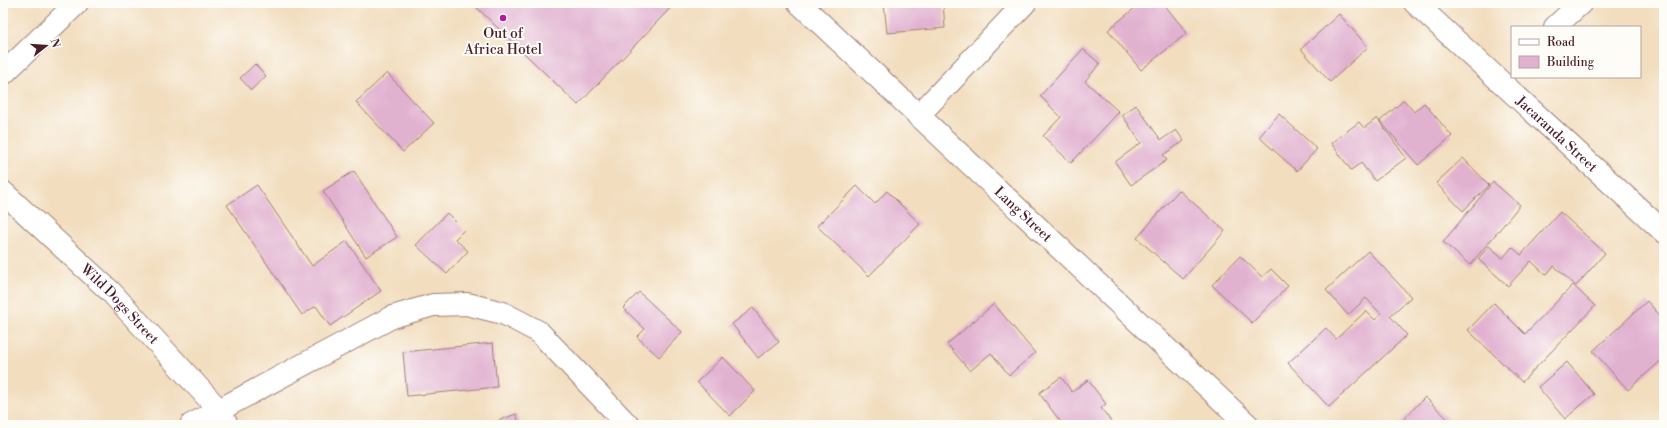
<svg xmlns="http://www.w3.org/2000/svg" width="1667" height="428" font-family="'Libre Bodoni',serif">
  <rect width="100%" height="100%" fill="#fdfcf7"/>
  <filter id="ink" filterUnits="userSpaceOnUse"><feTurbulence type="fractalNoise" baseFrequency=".025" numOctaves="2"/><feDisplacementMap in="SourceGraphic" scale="8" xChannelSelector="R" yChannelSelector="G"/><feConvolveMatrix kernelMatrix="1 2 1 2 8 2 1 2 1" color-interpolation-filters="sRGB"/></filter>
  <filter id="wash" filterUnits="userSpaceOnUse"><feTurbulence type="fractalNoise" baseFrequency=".012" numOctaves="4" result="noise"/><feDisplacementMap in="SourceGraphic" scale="16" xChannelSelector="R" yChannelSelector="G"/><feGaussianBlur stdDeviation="0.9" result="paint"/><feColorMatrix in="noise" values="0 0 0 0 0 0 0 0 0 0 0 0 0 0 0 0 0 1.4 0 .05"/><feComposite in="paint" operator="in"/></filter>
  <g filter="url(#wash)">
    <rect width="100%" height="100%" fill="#f2ddbe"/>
    <g id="blocks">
      <!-- building -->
      <g fill="#e1b1d0">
        <path d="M472,3H675L578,105Z"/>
        <path d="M884,3H943L945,28L887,33Z"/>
        <path d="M1141,3H1163L1187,33L1141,70L1108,30Z"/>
        <path d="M1339,14L1368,47L1330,82L1301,49Z"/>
        <path d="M1083,49L1100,64L1085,81L1119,112L1071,163L1043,136L1061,117L1040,96Z"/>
        <path d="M255,64L266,76L251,90L240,78Z"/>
        <path d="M387,73L434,123L403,152L356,102Z"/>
        <path d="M1404,100L1414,112L1424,103L1452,136L1418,165L1380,121Z"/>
        <path d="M1136,105L1161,140L1176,130L1184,141L1163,155L1167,160L1131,185L1115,162L1141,143L1122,115Z"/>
        <path d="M1279,114L1317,149L1297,171L1259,137Z"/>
        <path d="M1377,118L1406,158L1375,181L1361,163L1351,170L1331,143L1359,122L1364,128Z"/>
        <path d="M1463,158L1489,185L1463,211L1436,183Z"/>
        <path d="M354,171L397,237L366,257L323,191Z"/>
        <path d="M1493,182L1520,205L1470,265L1443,242Z"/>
        <path d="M257,185L312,266L347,241L381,291L330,326L316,306L302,315L227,205Z"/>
        <path d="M857,186L875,204L887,191L920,224L869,276L817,226Z"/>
        <path d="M1179,190L1225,231L1183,279L1137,238Z"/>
        <path d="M1560,212L1605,253L1576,286L1554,266L1546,275L1531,261L1508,286L1478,259L1489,246L1503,258L1512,247L1521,255Z"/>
        <path d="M447,213L464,230L455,239L468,251L447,274L416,245Z"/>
        <path d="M1368,251L1411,297L1390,316L1407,335L1329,407L1288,363L1326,328L1336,339L1366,311L1375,320L1381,314L1366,298L1348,315L1326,290Z"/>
        <path d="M1240,256L1262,277L1271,269L1288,286L1252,323L1212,285Z"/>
        <path d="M1573,285L1595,306L1522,382L1468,330L1494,303L1525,334Z"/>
        <path d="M639,292L682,332L659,357L637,337L645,329L623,308Z"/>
        <path d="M1647,301L1664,320V358L1628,390L1593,351Z"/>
        <path d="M994,304L1035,353L1009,375L991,353L970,371L947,344Z"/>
        <path d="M753,308L779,342L758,358L732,324Z"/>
        <path d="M493,343L497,387L407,396L403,352Z"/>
        <path d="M723,357L755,391L730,416L697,382Z"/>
        <path d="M1567,362L1594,394L1565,419L1538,387Z"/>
        <path d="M1061,377L1072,392L1088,380L1106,404L1101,408L1114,425H1063L1039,393Z"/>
        <path d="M1425,397L1454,425H1398Z"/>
        <path d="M516,414L520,425H487Z"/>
      </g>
    </g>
  </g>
  <g filter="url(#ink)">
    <use href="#blocks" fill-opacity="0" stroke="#9e7e74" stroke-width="1"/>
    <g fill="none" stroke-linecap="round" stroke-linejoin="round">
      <!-- minor casing -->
      <g stroke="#9e7e74" stroke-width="24">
        <g id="minor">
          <path id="s1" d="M799,3L1248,425"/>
          <path id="s2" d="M1415,3L1664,232"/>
          <path d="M1555,27L1581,3"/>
          <path d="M918,116L1025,3"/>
          <path id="s3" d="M3,192L111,292L219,410L227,425"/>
          <path d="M191,425L392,317L433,305L467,304L503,313L539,332L628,425"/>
        </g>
      </g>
      <!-- highway casing -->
      <g stroke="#9e7e74" stroke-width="24">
        <path id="highway" d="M3,74L77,3"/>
      </g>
      <!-- minor -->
      <use href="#minor" stroke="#fff" stroke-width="22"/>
      <!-- highway -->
      <use href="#highway" stroke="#fff" stroke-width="22"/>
    </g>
  </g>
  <!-- markers -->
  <circle fill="#b5179e" stroke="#fdfcf7" stroke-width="1.5" cx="503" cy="18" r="4"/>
  <g text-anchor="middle" stroke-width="4" stroke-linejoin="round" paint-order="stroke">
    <!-- poi labels -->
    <g font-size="14" fill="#4a1f2b" stroke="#fdfcf7">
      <text x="503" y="38">Out of<tspan x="503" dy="16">Africa Hotel</tspan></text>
    </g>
    <!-- street labels -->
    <g font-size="14" fill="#4a1f2b" stroke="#fdfcf7">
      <text dy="5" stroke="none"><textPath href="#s2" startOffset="193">Jacaranda Street</textPath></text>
      <text dy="5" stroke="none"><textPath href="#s1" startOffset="308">Lang Street</textPath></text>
      <text dy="5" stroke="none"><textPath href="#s3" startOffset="162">Wild Dogs Street</textPath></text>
    </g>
  </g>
  <!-- margin -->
  <rect width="1667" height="428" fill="none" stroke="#fdfcf7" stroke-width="16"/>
  <!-- legend -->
  <rect x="1511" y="26" width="130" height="52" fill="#fdfcf7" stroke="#b5a4a5"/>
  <rect x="1519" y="39" width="20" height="6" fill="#ffffff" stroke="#b5a4a5"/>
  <text x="1547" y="46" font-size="12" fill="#4a1f2b">Road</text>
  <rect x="1519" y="56" width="20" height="12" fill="#e1b1d0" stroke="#b5a4a5"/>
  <text x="1547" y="66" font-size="12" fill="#4a1f2b">Building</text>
  <!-- north arrow -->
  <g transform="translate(46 46) rotate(73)" stroke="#fdfcf7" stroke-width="3" paint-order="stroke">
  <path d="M0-3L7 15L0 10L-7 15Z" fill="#4a1f2b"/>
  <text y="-6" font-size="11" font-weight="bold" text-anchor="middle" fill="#4a1f2b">N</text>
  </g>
</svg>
